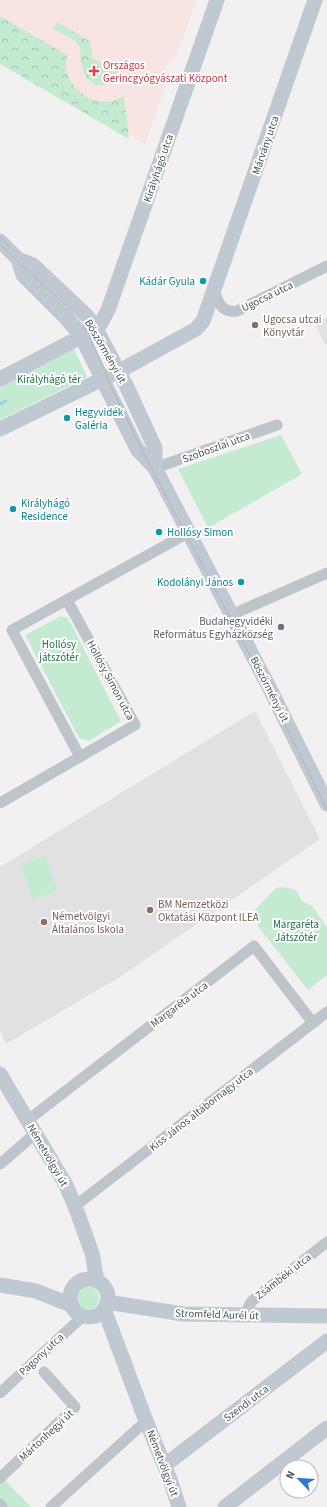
<svg xmlns="http://www.w3.org/2000/svg" width="327" height="1507" font-family="'Source Sans 3',sans-serif">
  <defs>
    <pattern id="forest-crowns" width="20" height="18" patternUnits="userSpaceOnUse"><rect width="20" height="18" fill="#c4ead1"/><path d="M2 6a3 3 0 1 1 6 0M12 15a3 3 0 1 1 6 0" fill="none" stroke="#a1c0ad"/></pattern>
  </defs>
  <rect width="100%" height="100%" fill="#f2f0f0"/>
  <!-- education -->
  <g fill="#e2e1e1">
    <path d="M327,318V344H325L313,321Z"/>
    <path d="M255,711L320,839L120,977L6,1044L0,1030V867Z"/>
  </g>
  <!-- medical -->
  <path fill="#f8e4e3" d="M0,0H197L175,58L169,59L165,68L170,74L145,144L0,59Z"/>
  <!-- green -->
  <g fill="#c4ead1">
    <path d="M74,349L87,377L0,420V387Z"/>
    <path d="M281,435L302,474L208,528L178,469Z"/>
    <path d="M61,616L68,618L121,721L89,741L79,738L25,635Z"/>
    <path d="M46,856L57,891L32,899L21,864Z"/>
    <path d="M284,887L296,890L302,901L312,906L327,927V975L308,990L257,925L260,922L252,913L276,888Z"/>
    <circle cx="88" cy="1298" r="11"/>
    <path d="M3,1478L31,1507H6L0,1500V1481Z"/>
  </g>
  <!-- forest -->
  <g fill="url(#forest-crowns)">
    <path d="M0,16L67,55C67,59 66,64 66,68C69,89 91,105 112,101C116,100 120,98 124,96L129,139L0,64Z"/>
    <path d="M57,22L89,41L92,52L91,57L118,73C114,80 110,85 101,85C89,85 82,72 81,61C80,55 82,48 77,43C71,37 60,33 53,28Z"/>
  </g>
  <g fill="none" stroke-linecap="round" stroke-linejoin="round">
    <!-- stream -->
    <path stroke="#96d3e1" stroke-width="3" d="M0,404L6,401"/>
    <!-- street -->
    <g stroke="#bdc4ca" stroke-width="11">
      <path d="M214,290C218,302 221,313 237,311L327,266"/>
      <path d="M155,468L277,425"/>
      <path d="M231,615L327,573"/>
      <path d="M80,757L12,630L188,533"/>
      <path d="M0,803L135,725L67,600"/>
      <path d="M28,1120L254,946L313,1023"/>
      <path d="M0,1164L36,1133"/>
      <path d="M75,1206L327,1012"/>
      <path d="M248,1315V1308L252,1301L327,1242"/>
      <path d="M0,1393L83,1316"/>
      <path d="M0,1478L75,1407L44,1372"/>
      <path d="M0,1504L2,1507"/>
      <path d="M51,1507L146,1421"/>
    </g>
    <!-- secondary -->
    <g stroke="#c0c8d1" stroke-width="15">
      <path d="M0,241L18,259L33,265L87,316L95,327L126,385L155,448V468"/>
      <path d="M18,259L23,275L66,318L81,336L137,449L155,468L268,685L327,804"/>
      <path d="M0,379L73,341L92,329L101,323L108,310L217,0"/>
      <path d="M0,429L125,368L196,329L203,321L315,0"/>
      <path d="M0,1074L66,1185L75,1206L92,1253L97,1281"/>
      <circle cx="89" cy="1298" r="19"/>
      <path d="M0,1285L36,1291L71,1305"/>
      <path d="M107,1302L183,1314L327,1316"/>
      <path d="M104,1309L146,1421L170,1479L179,1507"/>
      <path d="M165,1465L327,1341"/>
      <path d="M225,1507L327,1428"/>
    </g>
    <!-- tram -->
    <g stroke="#b2b5b9" stroke-width="1">
      <path d="M0,237L10,247"/>
      <path d="M0,244L20,264L65,305L80,322L88,332L113,391L148,462L266,686L327,810"/>
    </g>
  </g>
  <!-- markers -->
  <path fill="#e0444e" stroke="#fff" stroke-width="1.5" d="M92 65h4v4h4v4h-4v4h-4v-4h-4v-4h4z"/>
  <g fill="#0f9aa8" stroke="#fff" stroke-width="1.5">
    <circle cx="203" cy="281" r="4"/>
    <circle cx="67" cy="418" r="4"/>
    <circle cx="13" cy="509" r="4"/>
    <circle cx="159" cy="532" r="4"/>
    <circle cx="241" cy="582" r="4"/>
  </g>
  <g fill="#8d6e63" stroke="#fff" stroke-width="1.5">
    <circle cx="255" cy="325" r="4"/>
    <circle cx="150" cy="910" r="4"/>
    <circle cx="44" cy="922" r="4"/>
  </g>
  <circle fill="#6b7280" stroke="#fff" stroke-width="1.5" cx="281" cy="627" r="4"/>
  <g text-anchor="middle" stroke-width="4" stroke-linejoin="round" paint-order="stroke">
    <!-- health labels -->
    <g font-size="11" fill="#be3a42" stroke="#fff" text-anchor="start">
      <text x="103" y="69">Országos<tspan x="103" dy="13">Gerincgyógyászati Központ</tspan></text>
    </g>
    <!-- street labels -->
    <g font-size="11" fill="#4a535a" stroke="#fff">
      <text transform="translate(265 145) rotate(-71)" y="4">Márvány utca</text>
      <text transform="translate(158 168) rotate(-71)" y="4">Királyhágó utca</text>
      <text transform="translate(267 296) rotate(-26)" y="4">Ugocsa utca</text>
      <text transform="translate(106 351) rotate(60)" y="4">Böszörményi út</text>
      <text transform="translate(216 447) rotate(-20)" y="4">Szoboszlai utca</text>
      <text transform="translate(111 680) rotate(62)" y="4">Hollósy Simon utca</text>
      <text transform="translate(270 689) rotate(63)" y="4">Böszörményi út</text>
      <text transform="translate(179 1004) rotate(-37)" y="4">Margaréta utca</text>
      <text transform="translate(201 1109) rotate(-38)" y="4">Kiss János altábornagy utca</text>
      <text transform="translate(48 1155) rotate(60)" y="4">Németvölgyi út</text>
      <text transform="translate(283 1276) rotate(-38)" y="4">Zsámbéki utca</text>
      <text transform="translate(217 1314) rotate(2)" y="4">Stromfeld Aurél út</text>
      <text transform="translate(41 1354) rotate(-43)" y="4">Pagony utca</text>
      <text transform="translate(246 1403) rotate(-37)" y="4">Szendi utca</text>
      <text transform="translate(46 1435) rotate(-43)" y="4">Mártonhegyi út</text>
      <text transform="translate(163 1463) rotate(69)" y="4">Németvölgyi út</text>
    </g>
    <!-- culture labels -->
    <g font-size="11" fill="#0d838f" stroke="#fff" text-anchor="start">
      <text x="195" y="285" text-anchor="end">Kádár Gyula</text>
      <text x="75" y="416">Hegyvidék<tspan x="75" dy="13">Galéria</tspan></text>
      <text x="21" y="507">Királyhágó<tspan x="21" dy="13">Residence</tspan></text>
      <text x="167" y="536">Hollósy Simon</text>
      <text x="233" y="586" text-anchor="end">Kodolányi János</text>
    </g>
    <!-- education labels -->
    <g font-size="11" fill="#785e54" stroke="#fff" text-anchor="start">
      <text x="263" y="323">Ugocsa utcai<tspan x="263" dy="13">Könyvtár</tspan></text>
      <text x="158" y="908">BM Nemzetközi<tspan x="158" dy="13">Oktatási Központ ILEA</tspan></text>
      <text x="52" y="920">Németvölgyi<tspan x="52" dy="13">Általános Iskola</tspan></text>
    </g>
    <!-- park labels -->
    <g font-size="11" fill="#237349" stroke="#fff">
      <text x="49" y="383">Királyhágó tér</text>
      <text x="59" y="648">Hollósy<tspan x="59" dy="13">játszótér</tspan></text>
      <text x="296" y="928">Margaréta<tspan x="296" dy="13">Játszótér</tspan></text>
    </g>
    <!-- worship labels -->
    <g font-size="11" fill="#5b616d" stroke="#fff" text-anchor="end">
      <text x="273" y="625">Budahegyvidéki<tspan x="273" dy="13">Református Egyházközség</tspan></text>
    </g>
  </g>
  <!-- north arrow -->
  <g transform="translate(299 1479) rotate(295)"><circle r="19" fill="#ffffff" stroke="#b7babd"/>
  <path d="M0-3L7 15L0 10L-7 15Z" fill="#3078cb"/>
  <text y="-6" font-size="11" font-weight="bold" text-anchor="middle" fill="#4a535a">N</text>
  </g>
</svg>
